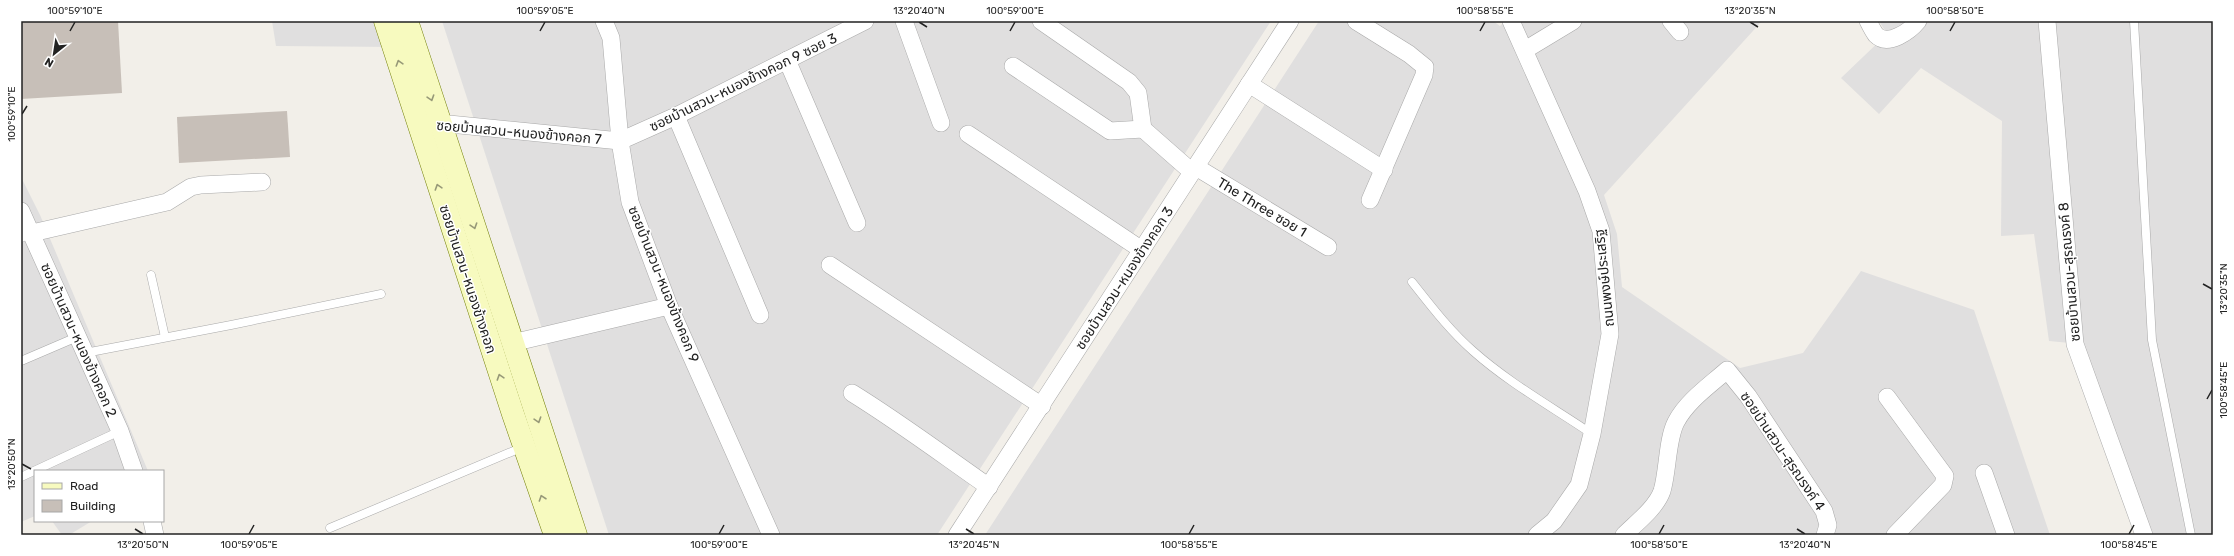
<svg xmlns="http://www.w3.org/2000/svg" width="2234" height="556" font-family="Rubik,'Noto Sans Thai',sans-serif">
  <rect width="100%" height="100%" fill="#f2efe9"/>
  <!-- residential -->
  <g fill="#e0dfdf">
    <path d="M272,21H386L395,47L276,46Z"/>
    <path d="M442,21H1271L937,535H609Z"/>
    <path d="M1319,21H1493L1500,26L1505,21H1762L1604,195L1617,234L1622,287L1740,368L1803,353L1861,271L1974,310L2050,535H985Z"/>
    <path d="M1879,21H2213V535H2151L2080,344L2049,341L2034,234L2001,236L2002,121L1921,68L1879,114L1841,78L1887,34Z"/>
    <path d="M21,177L40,215L148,471H35V516L21,522Z"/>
    <path d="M52,521H92L69,535H62Z"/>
  </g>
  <!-- building -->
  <g fill="#c7bfb8">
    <path d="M21,21H118L122,93L21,99Z"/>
    <path d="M287,111L290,157L179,163L177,117Z"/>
  </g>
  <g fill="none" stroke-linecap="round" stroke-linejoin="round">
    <!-- lane casing -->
    <g stroke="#a9a9a9" stroke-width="9">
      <g id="lane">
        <path d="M2134,21L2152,340L2191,535"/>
        <path d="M21,238L32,233"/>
        <path d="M151,275L165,337"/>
        <path d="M1412,282C1431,306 1450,331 1473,351C1509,383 1552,407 1592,434"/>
        <path d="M85,353L231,325L381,294"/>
        <path d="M21,361L77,337"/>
        <path d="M21,477L120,431"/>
        <path d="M330,528L523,447"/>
      </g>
    </g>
    <!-- street casing -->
    <g stroke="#a9a9a9" stroke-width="18">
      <g id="street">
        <path d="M604,21L611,38L620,141L630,202L669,306L771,535"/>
        <path d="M904,21L941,123"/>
        <path d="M1041,21L1129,82L1138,93L1143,129L1192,172"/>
        <path d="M1356,21L1409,54L1425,67L1424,75L1370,200"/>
        <path d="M1511,21L1587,191L1601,231L1610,334L1592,434L1579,485L1554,521L1537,535"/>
        <path d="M1671,21L1680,32"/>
        <path d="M1868,21C1870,25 1873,31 1876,35C1888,47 1910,31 1918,21"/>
        <path d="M2047,21L2075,344L2144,535"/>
        <path d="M1525,50L1573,21"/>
        <path d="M787,60L857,223"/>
        <path d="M1013,66L1110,131L1143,129"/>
        <path d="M1249,84L1384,170"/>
        <path d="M676,116L760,315"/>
        <path d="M430,124L439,123L620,141L676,116L865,21"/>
        <path d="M968,134L1142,250"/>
        <path d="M1196,167L1328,247"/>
        <path d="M21,211L85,353L120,431L134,471"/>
        <path d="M32,233L167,202L191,187L201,185L262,182"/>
        <path d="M830,265L1042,406"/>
        <path d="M512,343L669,306"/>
        <path d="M852,393C899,422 943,455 989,487"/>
        <path d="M1887,397L1945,476L1943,485L1895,535"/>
        <path d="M1984,473L2006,535"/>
        <path d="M152,521L155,535"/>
        <path d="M957,535L1290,21"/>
        <path d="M1624,535C1636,523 1656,508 1662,491C1668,471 1667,439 1676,422C1687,401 1709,386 1727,370L1748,396L1824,511L1828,525L1825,535"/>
      </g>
    </g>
    <!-- secondary casing -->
    <g stroke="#707d05" stroke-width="23">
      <g id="secondary">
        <path d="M385,21L513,414L555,535"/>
        <path d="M407,21L576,535"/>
      </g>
    </g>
    <!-- lane -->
    <use href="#lane" stroke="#fff" stroke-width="8"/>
    <!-- street -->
    <use href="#street" stroke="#fff" stroke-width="17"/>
    <!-- secondary -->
    <use href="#secondary" stroke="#f7fabf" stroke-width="22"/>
  </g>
  <!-- one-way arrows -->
  <defs><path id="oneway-chevron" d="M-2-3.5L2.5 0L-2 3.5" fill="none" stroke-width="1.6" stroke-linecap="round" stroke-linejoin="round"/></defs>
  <g stroke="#979978">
    <use href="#oneway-chevron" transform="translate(399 63) rotate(-107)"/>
    <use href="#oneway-chevron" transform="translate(431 98) rotate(72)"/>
    <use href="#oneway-chevron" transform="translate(438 187) rotate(-108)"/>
    <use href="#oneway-chevron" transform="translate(474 226) rotate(72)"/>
    <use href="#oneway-chevron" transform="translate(500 377) rotate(-108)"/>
    <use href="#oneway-chevron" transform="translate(538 420) rotate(72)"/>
    <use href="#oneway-chevron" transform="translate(542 498) rotate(-109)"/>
  </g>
  <!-- ticks -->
  <path fill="none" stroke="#222" stroke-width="1.5" d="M919,22L927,27M1750,22L1758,27M70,31L75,22M540,31L545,22M1010,31L1015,22M1480,31L1485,22M1950,31L1955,22M22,114L27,106M2203,284L2212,289M2207,399L2212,390M22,464L31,469M135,529L143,534M966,529L974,534M1797,529L1805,534M249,534L254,525M719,534L724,525M1189,534L1194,525M1659,534L1664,525M2129,534L2134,525"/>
  <g text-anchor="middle" stroke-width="3" stroke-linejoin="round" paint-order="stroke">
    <!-- street labels -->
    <g font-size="14" fill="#222" stroke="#fff">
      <text transform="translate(743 82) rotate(-26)" y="5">ซอยบ้านสวน-หนองข้างคอก 9 ซอย 3</text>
      <text transform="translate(519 132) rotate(5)" y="5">ซอยบ้านสวน-หนองข้างคอก 7</text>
      <text transform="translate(1262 207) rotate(31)" y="5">The Three ซอย 1</text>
      <text transform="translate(2069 272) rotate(-95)" y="5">ซอยบ้านสวน-สุรณรงค์ 8</text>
      <text transform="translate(1124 278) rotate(-57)" y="5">ซอยบ้านสวน-หนองข้างคอก 3</text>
      <text transform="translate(1604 278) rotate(-96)" y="5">ถนนพงษ์ประเสริฐ</text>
      <text transform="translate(468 279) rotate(72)" y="5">ซอยบ้านสวน-หนองข้างคอก</text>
      <text transform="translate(664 284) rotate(68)" y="5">ซอยบ้านสวน-หนองข้างคอก 9</text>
      <text transform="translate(79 340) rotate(66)" y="5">ซอยบ้านสวน-หนองข้างคอก 2</text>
      <text transform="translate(1783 451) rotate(56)" y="5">ซอยบ้านสวน-สุรณรงค์ 4</text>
    </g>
  </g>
  <!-- border -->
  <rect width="2234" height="556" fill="none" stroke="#ffffff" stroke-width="44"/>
  <!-- legend -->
  <rect x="34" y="470" width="130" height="52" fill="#ffffff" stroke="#a7a7a7"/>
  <rect x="42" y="483" width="20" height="6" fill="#f7fabf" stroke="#a7a7a7"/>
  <text x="70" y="490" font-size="12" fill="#222222">Road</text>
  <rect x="42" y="500" width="20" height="12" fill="#c7bfb8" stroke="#a7a7a7"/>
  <text x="70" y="510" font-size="12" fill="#222222">Building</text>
  <!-- north arrow -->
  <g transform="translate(54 54) rotate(210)" stroke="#ffffff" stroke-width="3" paint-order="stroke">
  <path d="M0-3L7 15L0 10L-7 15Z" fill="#222222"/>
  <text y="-6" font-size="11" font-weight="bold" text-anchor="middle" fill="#222222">N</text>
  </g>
  <rect x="22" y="22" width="2190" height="512" fill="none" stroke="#222" stroke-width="1.5"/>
  <g font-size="10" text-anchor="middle" fill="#222">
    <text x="75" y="14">100°59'10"E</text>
    <text x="545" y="14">100°59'05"E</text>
    <text x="919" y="14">13°20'40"N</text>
    <text x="1015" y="14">100°59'00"E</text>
    <text x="1485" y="14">100°58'55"E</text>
    <text x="1750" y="14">13°20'35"N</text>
    <text x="1955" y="14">100°58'50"E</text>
    <text transform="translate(11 114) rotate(-90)" y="4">100°59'10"E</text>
    <text transform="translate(2223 289) rotate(-90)" y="4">13°20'35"N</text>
    <text transform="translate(2223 390) rotate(-90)" y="4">100°58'45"E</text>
    <text transform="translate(11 464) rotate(-90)" y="4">13°20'50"N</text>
    <text x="143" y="548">13°20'50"N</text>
    <text x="249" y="548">100°59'05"E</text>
    <text x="719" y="548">100°59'00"E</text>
    <text x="974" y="548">13°20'45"N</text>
    <text x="1189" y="548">100°58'55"E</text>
    <text x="1659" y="548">100°58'50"E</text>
    <text x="1805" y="548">13°20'40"N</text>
    <text x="2129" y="548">100°58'45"E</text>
  </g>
</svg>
